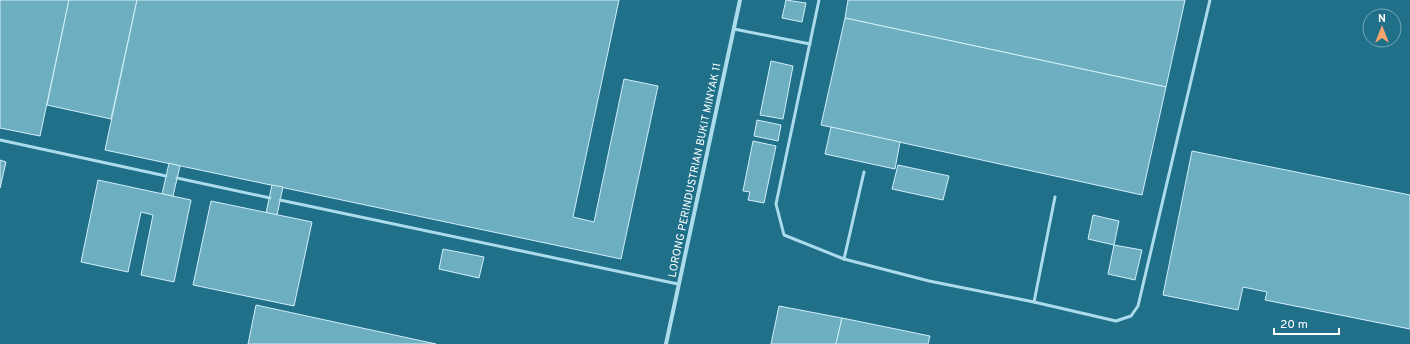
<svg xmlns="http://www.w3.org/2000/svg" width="1410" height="344" font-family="Overpass,sans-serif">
  <rect width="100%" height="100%" fill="#20708a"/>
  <!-- building -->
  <g fill="#6eaec1" stroke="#d1eff8">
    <path d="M0,0H69L40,136L0,128Z"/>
    <path d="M69,0H137L111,119L47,105Z"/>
    <path d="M137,0H619L573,217L594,222L624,79L658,86L621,259L105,150Z"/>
    <path d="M786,0L806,3L802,22L782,18Z"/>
    <path d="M848,0H1185L1166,87L845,18Z"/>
    <path d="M845,18L1166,87L1142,195L821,125Z"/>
    <path d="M771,61L793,66L783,119L760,115Z"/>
    <path d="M757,120L781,125L778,141L754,136Z"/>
    <path d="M831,127L900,142L895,169L825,154Z"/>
    <path d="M753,141L776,146L764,203L748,200L750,192L743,191Z"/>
    <path d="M1192,151L1410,195V329L1265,300L1267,292L1243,287L1238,310L1163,295Z"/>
    <path d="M0,160L6,162L0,188Z"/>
    <path d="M169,163L180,166L173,196L162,194Z"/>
    <path d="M898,165L949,176L943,200L892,189Z"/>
    <path d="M98,180L191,200L174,282L141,275L153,215L141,212L128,272L81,262Z"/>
    <path d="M272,185L283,187L277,215L266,213Z"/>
    <path d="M211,201L312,222L294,306L193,285Z"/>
    <path d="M1093,215L1119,221L1114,245L1088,239Z"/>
    <path d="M1114,245L1142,250L1135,280L1108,274Z"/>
    <path d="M443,249L484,257L479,278L439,269Z"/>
    <path d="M256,305L436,344H248Z"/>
    <path d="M779,306L842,318L836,344H771Z"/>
    <path d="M842,318L930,336L928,344H836Z"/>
  </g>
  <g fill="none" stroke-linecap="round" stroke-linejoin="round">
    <!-- service -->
    <g stroke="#acdceb" stroke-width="3">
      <path d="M819,0L776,204L784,235L844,259L929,281L1034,302L1116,321L1131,316L1138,306L1210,0"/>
      <path d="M734,29L810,44"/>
      <path d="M0,140L166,176"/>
      <path d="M177,178L270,198"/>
      <path d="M280,200L678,284"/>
      <path d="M844,259L864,172"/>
      <path d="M1034,302L1055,197"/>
    </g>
    <!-- minor -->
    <path stroke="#acdceb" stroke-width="4" d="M666,344L740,0"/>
  </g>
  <g text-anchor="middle" stroke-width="4" stroke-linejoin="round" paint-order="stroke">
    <!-- street labels -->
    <g font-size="11" fill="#fff" stroke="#20708a">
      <text transform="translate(694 170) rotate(-78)" y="4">LORONG PERINDUSTRIAN BUKIT MINYAK 11</text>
    </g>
  </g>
  <!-- north arrow -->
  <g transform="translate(1382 28)"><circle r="19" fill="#20708a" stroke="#79a9b9"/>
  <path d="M0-3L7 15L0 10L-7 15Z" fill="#f8a46d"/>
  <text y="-6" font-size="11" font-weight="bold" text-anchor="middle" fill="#ffffff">N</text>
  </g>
  <!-- scale -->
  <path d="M1274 328v6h65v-6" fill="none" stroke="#ffffff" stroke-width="2"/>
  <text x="1280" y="328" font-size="12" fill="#ffffff" stroke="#20708a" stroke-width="3" paint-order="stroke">20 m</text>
</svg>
